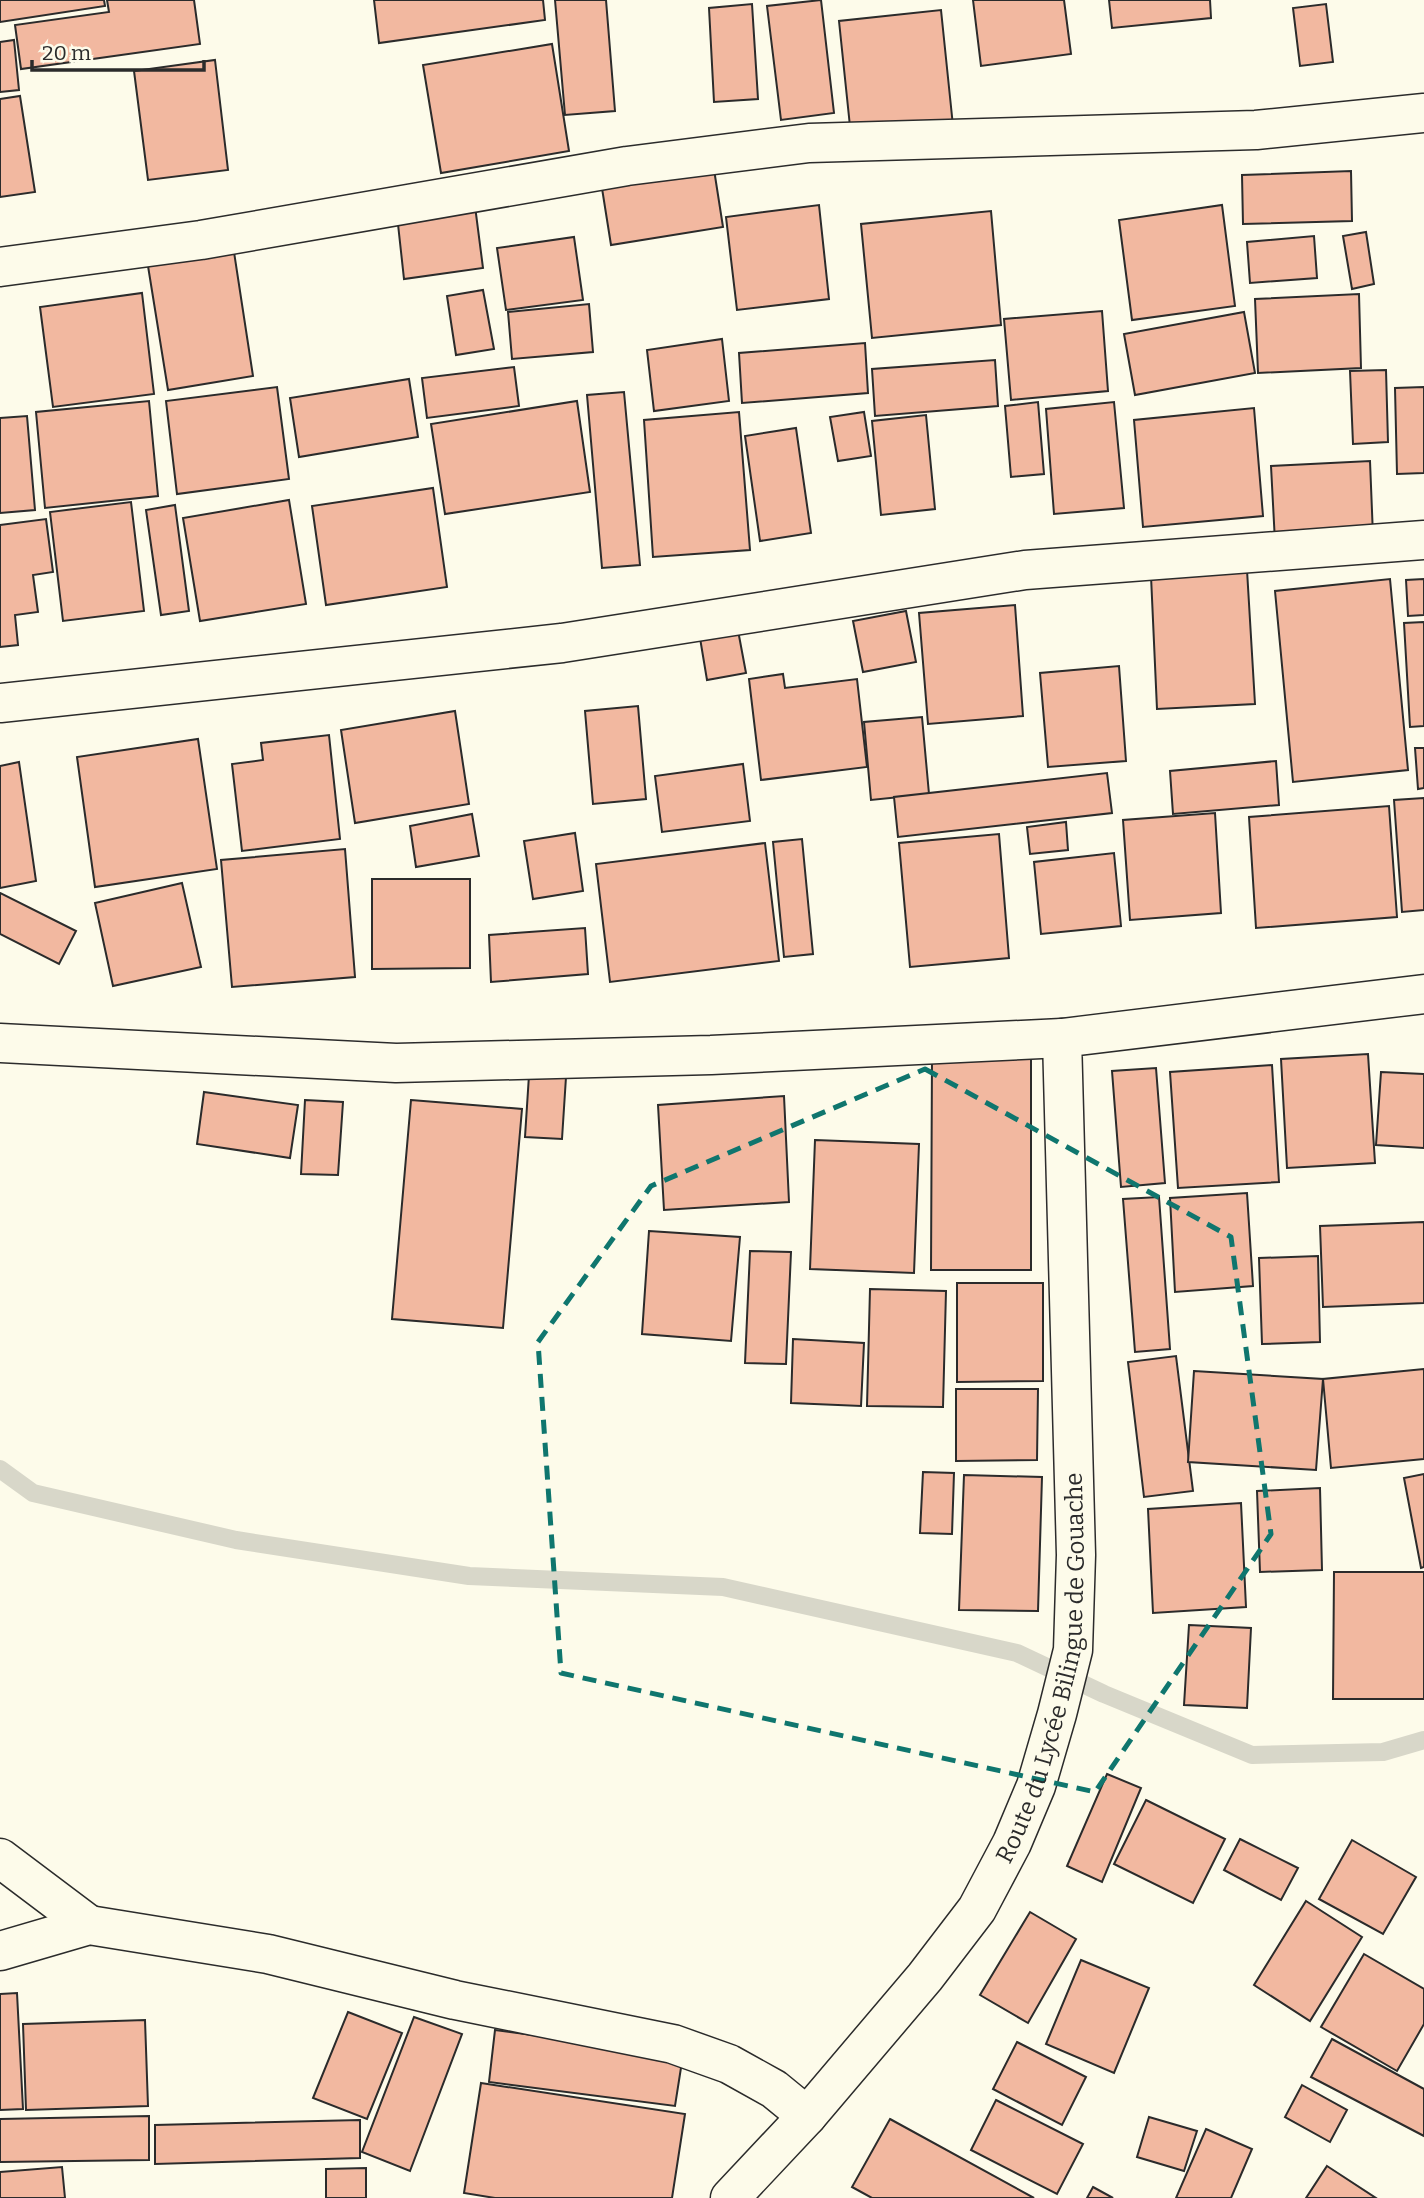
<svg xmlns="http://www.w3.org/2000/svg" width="1424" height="2198" font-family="Bitter,serif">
  <rect width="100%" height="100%" fill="#fdfbea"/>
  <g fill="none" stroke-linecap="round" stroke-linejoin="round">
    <!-- stream -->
    <path stroke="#d8d7c9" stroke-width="18" d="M0,1469L33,1493L236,1540L469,1576L723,1587L1017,1653L1104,1694L1252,1755L1383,1752L1424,1740"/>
  </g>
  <!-- building -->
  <g fill="#f2b8a0" stroke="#2b2b2b" stroke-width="2">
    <path d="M0,0H104L105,6L0,22Z"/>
    <path d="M107,0H194L200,44L21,69L15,25L109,12Z"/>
    <path d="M374,0H543L545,20L379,43Z"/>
    <path d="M555,0H606L615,111L565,115Z"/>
    <path d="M821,0L834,113L781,120L767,6Z"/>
    <path d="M973,0H1064L1071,54L981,66Z"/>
    <path d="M1109,0H1210L1211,18L1112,28Z"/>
    <path d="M752,4L758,99L714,102L709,8Z"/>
    <path d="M1326,4L1333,62L1300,66L1293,8Z"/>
    <path d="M941,10L953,126L851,136L839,21Z"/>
    <path d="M14,40L19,90L0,92V42Z"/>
    <path d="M552,44L569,151L441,173L423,65Z"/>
    <path d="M215,60L228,170L148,180L134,71Z"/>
    <path d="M20,96L35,192L0,197V99Z"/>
    <path d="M713,163L723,227L611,245L601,182Z"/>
    <path d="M1351,171L1352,221L1243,224L1242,175Z"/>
    <path d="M819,205L829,299L737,310L726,217Z"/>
    <path d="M1222,205L1235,306L1132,320L1119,220Z"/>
    <path d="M475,206L483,268L404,279L397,215Z"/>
    <path d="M991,211L1001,325L872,338L861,224Z"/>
    <path d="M1366,232L1374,284L1352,289L1343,236Z"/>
    <path d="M1314,236L1317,278L1250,283L1247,242Z"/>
    <path d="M574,237L583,300L506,310L497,248Z"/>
    <path d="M234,252L253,376L168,390L148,266Z"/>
    <path d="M483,290L494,349L456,355L447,296Z"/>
    <path d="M142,293L154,394L53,407L40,307Z"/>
    <path d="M1359,294L1361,368L1258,373L1255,299Z"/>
    <path d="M589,304L593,352L512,359L508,312Z"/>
    <path d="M1102,311L1108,391L1011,400L1004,319Z"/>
    <path d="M1244,312L1255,373L1135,395L1124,334Z"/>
    <path d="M722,339L729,401L654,411L647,350Z"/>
    <path d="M865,343L868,393L742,403L739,353Z"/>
    <path d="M995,360L998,406L875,416L872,369Z"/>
    <path d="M514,367L519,406L427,418L422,378Z"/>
    <path d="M1386,370L1388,442L1353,444L1350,371Z"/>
    <path d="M409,379L418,437L299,457L290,398Z"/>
    <path d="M277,387L289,479L177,494L166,401Z"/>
    <path d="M1424,387V473L1397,474L1395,388Z"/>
    <path d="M624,392L640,565L602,568L587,395Z"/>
    <path d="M149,401L158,496L45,508L36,412Z"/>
    <path d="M577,401L590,492L445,514L431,424Z"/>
    <path d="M1038,402L1044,474L1011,477L1005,406Z"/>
    <path d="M1114,402L1124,508L1054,514L1046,409Z"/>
    <path d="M1254,408L1263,516L1143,527L1134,420Z"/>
    <path d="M739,412L750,550L653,557L644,420Z"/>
    <path d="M864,412L871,456L838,461L830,417Z"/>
    <path d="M926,415L935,509L881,515L872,421Z"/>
    <path d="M27,416L35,510L0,513V418Z"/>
    <path d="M796,428L811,533L760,541L745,436Z"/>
    <path d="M1370,461L1373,536L1275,542L1271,466Z"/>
    <path d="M433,488L447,587L326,605L312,506Z"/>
    <path d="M289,500L306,604L200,621L183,518Z"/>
    <path d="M131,502L144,611L63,621L50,512Z"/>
    <path d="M175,505L189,611L161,615L146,510Z"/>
    <path d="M46,519L53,572L33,575L38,612L15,615L18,645L0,647V525Z"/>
    <path d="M1247,570L1255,704L1157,709L1151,576Z"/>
    <path d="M1390,579L1408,770L1293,782L1275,591Z"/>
    <path d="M1424,579V615L1408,616L1406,580Z"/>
    <path d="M1015,605L1023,716L928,724L919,613Z"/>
    <path d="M906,611L916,662L863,672L853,621Z"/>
    <path d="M1424,622V726L1410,727L1404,623Z"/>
    <path d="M737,625L746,673L707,680L699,632Z"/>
    <path d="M1119,666L1126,761L1048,767L1040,673Z"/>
    <path d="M783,674L785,688L857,679L867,767L761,780L749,679Z"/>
    <path d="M638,706L646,799L593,804L585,711Z"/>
    <path d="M455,711L469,804L355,823L341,730Z"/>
    <path d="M922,717L929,794L871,800L864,722Z"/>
    <path d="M329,735L340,839L242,851L232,764L263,760L261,743Z"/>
    <path d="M198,739L217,869L95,887L77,757Z"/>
    <path d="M1415,748H1424V788L1418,789Z"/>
    <path d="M1276,761L1279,805L1173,814L1170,771Z"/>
    <path d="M19,762L36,881L0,888V766Z"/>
    <path d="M743,764L750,821L662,832L655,776Z"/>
    <path d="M1107,773L1112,813L898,837L894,797Z"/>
    <path d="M1424,798V910L1402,912L1394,800Z"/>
    <path d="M1389,806L1397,917L1256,928L1249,817Z"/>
    <path d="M1215,813L1221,913L1130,920L1123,820Z"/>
    <path d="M472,814L479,856L416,867L410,826Z"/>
    <path d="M1066,822L1068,850L1030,854L1027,827Z"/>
    <path d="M575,833L583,891L533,899L524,841Z"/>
    <path d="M999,834L1009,958L910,967L899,843Z"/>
    <path d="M802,839L813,954L784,957L773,842Z"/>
    <path d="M765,843L779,961L610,982L596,864Z"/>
    <path d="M345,849L355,977L232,987L221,860Z"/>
    <path d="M1114,853L1121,926L1041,934L1034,862Z"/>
    <path d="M372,879H470V968L372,969Z"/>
    <path d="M182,883L201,967L113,986L95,903Z"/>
    <path d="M0,893L76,931L59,964L0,934Z"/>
    <path d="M585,928L588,974L491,982L489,935Z"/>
    <path d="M1368,1054L1375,1163L1287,1168L1281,1059Z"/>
    <path d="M1031,1055V1270H931L932,1056Z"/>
    <path d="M1272,1065L1279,1182L1178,1188L1170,1072Z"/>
    <path d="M1156,1068L1165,1183L1121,1187L1112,1071Z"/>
    <path d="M1381,1072L1424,1074V1148L1376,1145Z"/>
    <path d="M529,1075L566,1077L562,1139L525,1137Z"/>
    <path d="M204,1092L298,1105L290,1158L197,1144Z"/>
    <path d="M784,1096L789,1202L664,1210L658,1105Z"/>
    <path d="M305,1100L343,1102L338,1175L301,1174Z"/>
    <path d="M411,1100L522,1109L503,1328L392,1319Z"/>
    <path d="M815,1140L919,1144L914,1273L810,1269Z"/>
    <path d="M1247,1193L1253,1286L1175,1292L1170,1198Z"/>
    <path d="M1159,1197L1170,1349L1135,1352L1123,1199Z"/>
    <path d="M1424,1222V1303L1323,1307L1320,1226Z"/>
    <path d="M649,1231L740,1237L731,1341L642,1334Z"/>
    <path d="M750,1251L791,1252L786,1364L745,1363Z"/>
    <path d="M1318,1256L1320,1342L1262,1344L1259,1258Z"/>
    <path d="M957,1283H1043V1381L957,1382Z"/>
    <path d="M870,1289L946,1291L943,1407L867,1406Z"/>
    <path d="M793,1339L864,1343L861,1406L791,1403Z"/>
    <path d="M1176,1356L1193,1491L1144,1497L1128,1362Z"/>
    <path d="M1424,1369V1459L1331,1468L1323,1379Z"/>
    <path d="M1194,1371L1323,1379L1316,1470L1188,1462Z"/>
    <path d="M956,1389H1038L1037,1460L956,1461Z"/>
    <path d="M923,1472L954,1473L952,1534L920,1533Z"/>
    <path d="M1424,1474V1567L1421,1568L1404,1478Z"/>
    <path d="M964,1475L1042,1477L1038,1611L959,1610Z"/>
    <path d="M1320,1488L1322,1570L1260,1572L1257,1491Z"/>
    <path d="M1241,1503L1246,1607L1153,1613L1148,1509Z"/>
    <path d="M1334,1572H1424V1699H1333Z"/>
    <path d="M1189,1625L1251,1628L1247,1708L1184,1705Z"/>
    <path d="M1107,1774L1141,1788L1102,1882L1067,1866Z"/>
    <path d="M1146,1800L1225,1839L1193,1903L1114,1864Z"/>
    <path d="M1240,1839L1298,1868L1281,1900L1224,1870Z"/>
    <path d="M1352,1840L1416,1877L1383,1934L1319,1899Z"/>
    <path d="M1306,1901L1362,1937L1310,2021L1254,1985Z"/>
    <path d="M1030,1912L1076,1939L1028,2023L980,1995Z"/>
    <path d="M1364,1954L1424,1989V2024L1397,2071L1321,2027Z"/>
    <path d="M1081,1960L1149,1988L1114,2073L1046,2044Z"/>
    <path d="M17,1993L23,2109L0,2110V1994Z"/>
    <path d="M348,2012L402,2033L367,2119L313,2098Z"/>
    <path d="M414,2017L462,2034L410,2171L362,2152Z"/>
    <path d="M145,2020L148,2106L26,2110L23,2024Z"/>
    <path d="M495,2030L683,2055L675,2106L489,2082Z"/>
    <path d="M1332,2039L1424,2089V2136L1311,2077Z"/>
    <path d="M1017,2042L1086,2077L1062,2125L993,2089Z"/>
    <path d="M481,2083L685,2114L672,2198H495L464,2193Z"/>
    <path d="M1302,2085L1347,2110L1330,2142L1285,2117Z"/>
    <path d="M996,2100L1083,2144L1057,2194L971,2150Z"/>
    <path d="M149,2116V2160L0,2162V2119Z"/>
    <path d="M1149,2117L1197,2131L1184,2171L1137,2157Z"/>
    <path d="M890,2119L1034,2198H872L852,2187Z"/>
    <path d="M360,2120V2158L155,2164V2125Z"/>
    <path d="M1206,2129L1252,2149L1231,2198H1176Z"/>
    <path d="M1327,2166L1376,2198H1306Z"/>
    <path d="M62,2167L65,2198H0V2172Z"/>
    <path d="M366,2168V2198H326V2169Z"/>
    <path d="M1093,2187L1113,2198H1087Z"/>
  </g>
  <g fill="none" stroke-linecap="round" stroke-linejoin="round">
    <!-- minor casing -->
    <g stroke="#2b2b2b" stroke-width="41">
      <g id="minor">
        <path d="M0,267L201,240L627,166L809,143L1256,130L1424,113"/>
        <path d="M0,703L562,643L1025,570L1424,540"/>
        <path d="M0,1043L396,1063L711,1055L1062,1038"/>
        <path d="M0,1858L89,1925"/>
        <path d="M0,1951L89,1925L268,1954L455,2000L673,2044L729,2064L774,2089L807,2116"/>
      </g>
    </g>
    <!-- tertiary casing -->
    <g stroke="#2b2b2b" stroke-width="41">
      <g id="tertiary">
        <path id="s1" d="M730,2198L807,2116L925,1977L977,1909L1012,1843L1036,1786L1057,1714L1073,1650L1076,1555L1062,1038L1424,994"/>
      </g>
    </g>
    <!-- minor -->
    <use href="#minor" stroke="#fdfbea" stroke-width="38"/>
    <!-- tertiary -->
    <use href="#tertiary" stroke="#fdfbea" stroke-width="38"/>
  </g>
  <!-- marked area -->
  <path fill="none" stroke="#0f766e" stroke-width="5" stroke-dasharray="14 9" stroke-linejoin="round" d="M925,1069L1231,1237L1271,1534L1095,1792L561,1673L538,1342L651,1186Z"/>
  <g text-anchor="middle" stroke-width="5" stroke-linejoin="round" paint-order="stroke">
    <!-- street labels -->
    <g font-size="24" fill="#2b2b2b" stroke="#fdfbea">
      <text dy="8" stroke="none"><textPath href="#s1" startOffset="635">Route du Lycée Bilingue de Gouache</textPath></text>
    </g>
  </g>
  <!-- scale -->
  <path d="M32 60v10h172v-10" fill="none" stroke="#2b2b2b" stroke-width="3.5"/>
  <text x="42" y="60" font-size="21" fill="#2b2b2b" stroke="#fdfbea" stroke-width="5" paint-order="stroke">20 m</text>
</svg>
